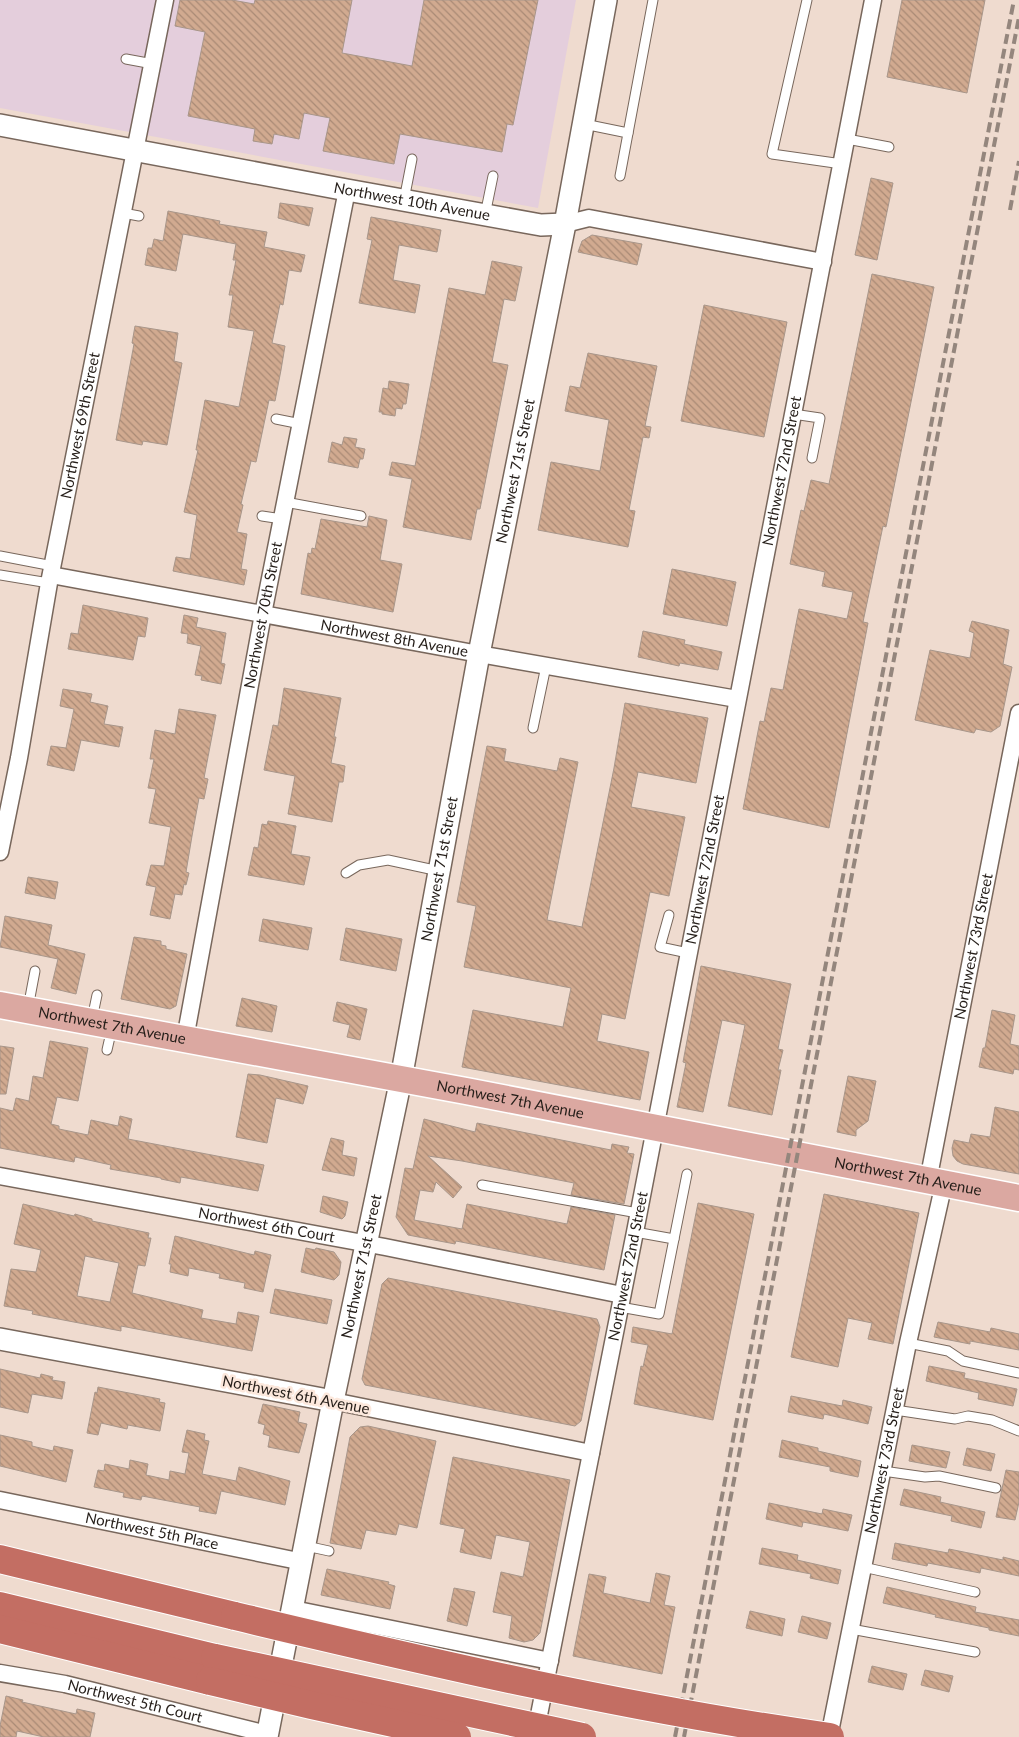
<svg xmlns="http://www.w3.org/2000/svg" width="1019" height="1737" font-family="Lato,sans-serif">
  <defs>
    <pattern id="building-back-hatch" width="6" height="6" patternUnits="userSpaceOnUse" patternTransform="scale(1.25)"><rect width="6" height="6" fill="#d1aa90"/><path d="M-1 5l2 2M0 0l6 6M5-1l2 2" fill="none" stroke="#a98a75"/></pattern>
  </defs>
  <rect width="100%" height="100%" fill="#efdbcf"/>
  <!-- education -->
  <path fill="#e4cedc" d="M0,0H576L538,208L0,108Z"/>
  <!-- building -->
  <g fill="url(#building-back-hatch)" stroke="#a8968a" fill-rule="evenodd">
    <path d="M180,0H232L254,4L255,0H352L342,53L412,66L424,0H538L513,125L507,124L502,152L400,134L394,164L323,151L330,118L304,113L299,139L274,134L272,144L253,141L255,129L188,116L205,32L175,26Z"/>
    <path d="M902,0H985L967,93L887,77Z"/>
    <path d="M871,178L893,183L877,260L855,255Z"/>
    <path d="M280,203L313,208L309,226L278,218Z"/>
    <path d="M168,211L220,221L219,224L267,232L264,247L305,255L301,272L289,270L283,305L280,304L272,343L285,346L281,370L275,401L269,400L256,462L251,461L241,504L243,505L237,532L247,534L241,569L247,570L244,585L173,571L176,557L190,559L197,515L184,512L198,450H196L205,400L239,407L254,331L228,327L233,295H229L236,260H233L236,244L183,234L176,271L145,265L148,248H152L154,239L163,241Z"/>
    <path d="M371,217L441,230L437,252L399,245L393,280L420,285L415,313L359,303L372,240L367,239Z"/>
    <path d="M592,235L642,244L637,265L578,252L582,241Z"/>
    <path d="M492,261L522,267L515,301L504,299L492,362L508,365L480,509H477L471,540L403,527L412,479L389,475L392,462L415,466L449,288L485,295Z"/>
    <path d="M872,274L934,287L886,527L883,526L863,622L868,623L829,828L743,809L760,721L764,722L771,688L783,690L799,609L847,619L853,592L822,586L825,572L790,564L801,510L804,511L811,480L829,484Z"/>
    <path d="M704,305L787,322L764,437L681,421Z"/>
    <path d="M135,326L178,333L174,361L182,363L167,445L143,441L142,445L116,440L134,344L132,343Z"/>
    <path d="M588,353L657,366L645,426L651,427L649,438L643,437L629,510L635,511L628,547L538,530L551,462L600,471L609,420L565,411L570,386L580,388Z"/>
    <path d="M389,381L409,384L406,404H403L402,409L396,408L395,416L382,414V412H379L383,388L388,389Z"/>
    <path d="M344,437L357,439L355,447L365,449L363,459H360L358,468L328,462L332,442L342,445Z"/>
    <path d="M369,516L387,520L380,560L402,564L393,612L301,594L308,553L311,554L312,548L315,549L321,519L367,527Z"/>
    <path d="M672,569L736,582L727,626L663,614Z"/>
    <path d="M83,605L148,618L145,637L138,636L133,660L68,649L71,633L78,634Z"/>
    <path d="M184,615L198,618L196,627L226,633L221,663L225,664L221,684L201,680L202,676L195,675L201,646L187,643L188,634L181,633Z"/>
    <path d="M972,621L1009,630L1003,664L1012,667L1000,726L991,732L976,729L974,733L915,720L930,650L970,658L974,633L969,631Z"/>
    <path d="M643,631L685,640L684,644L722,652L718,670L680,663L679,666L638,657Z"/>
    <path d="M284,688L341,698L334,737H336L331,763L345,766L343,782H339L332,822L288,814L295,776L264,770L273,725L278,726Z"/>
    <path d="M63,689L92,694L90,702L108,706L104,724L123,727L119,747L81,740L74,771L47,765L51,746L66,748L74,709L60,706Z"/>
    <path d="M625,703L708,718L696,783L638,772L631,807L685,817L669,896L650,892L625,1019L602,1014L597,1041L649,1052L640,1100L462,1067L473,1010L563,1027L571,988L464,967L476,906L457,902L487,746L506,749L504,761L557,771L560,758L578,762L547,920L582,927L614,768Z"/>
    <path d="M179,709L216,715L204,778L208,779L204,799L199,798L192,836L186,872L189,873L186,885L184,884L182,895L175,894L170,919L150,915L156,887L146,885L151,865L164,866L171,827L149,823L156,789L148,788L154,759H150L155,730L175,734Z"/>
    <path d="M268,821L296,826L291,854L310,857L304,885L248,875L254,847L258,848L262,824L267,825Z"/>
    <path d="M28,877L58,882L55,899L25,893Z"/>
    <path d="M5,916L52,925L48,945L85,954L76,994L51,988L58,959L0,947Z"/>
    <path d="M263,919L312,928L308,950L259,941Z"/>
    <path d="M346,928L402,939L396,971L340,960Z"/>
    <path d="M134,937L161,941V945L166,946V949L187,954L176,1006L170,1009L121,999Z"/>
    <path d="M701,966L791,984L778,1049L783,1050L778,1070H781L772,1115L728,1106L745,1025L722,1020L703,1112L677,1107L686,1063L683,1062Z"/>
    <path d="M242,998L277,1006L272,1032L236,1026Z"/>
    <path d="M337,1002L367,1009L360,1040L347,1037L350,1025L333,1021Z"/>
    <path d="M992,1010L1015,1015L1010,1044L1019,1046V1070L1014,1069L1013,1074L979,1067L983,1048H985Z"/>
    <path d="M50,1041L88,1048L78,1101L57,1097L51,1124L59,1126V1129L88,1135L91,1120L118,1126L120,1116L132,1119L128,1139L264,1165L258,1191L181,1177L180,1183L161,1179V1178L110,1169L111,1165L75,1157L74,1162L0,1148V1108L13,1111L16,1098L29,1101L33,1076L43,1078Z"/>
    <path d="M0,1046L14,1048L6,1094H0Z"/>
    <path d="M248,1074L260,1075L308,1086L303,1104L276,1098L267,1143L236,1137Z"/>
    <path d="M848,1076L876,1081L868,1121L856,1130V1136L837,1132Z"/>
    <path d="M995,1107L1019,1112V1174L963,1164L957,1161L953,1156L952,1148L954,1140L969,1143L971,1134L990,1137Z"/>
    <path d="M424,1119L475,1132L477,1123L611,1150L612,1144L629,1147L627,1153L634,1154L624,1204L571,1195L574,1183L462,1161L428,1156L462,1187L453,1198L436,1182L433,1192L420,1190L414,1220L462,1229L467,1204L567,1224L571,1207L615,1215L604,1270L456,1241L455,1244L408,1235L396,1217L405,1168L413,1169Z"/>
    <path d="M331,1138L344,1141L342,1155L357,1158L354,1176L322,1170Z"/>
    <path d="M824,1194L919,1213L893,1344L868,1339L872,1323L848,1318L838,1367L791,1357Z"/>
    <path d="M323,1196L348,1202L345,1216L342,1219L320,1212Z"/>
    <path d="M698,1203L754,1214L713,1420L634,1404L641,1366L643,1367L648,1345L631,1342L633,1327L672,1334Z"/>
    <path d="M23,1204L74,1216L75,1214L92,1219V1221L149,1233L148,1238H151L145,1266L138,1265L132,1293L203,1310L201,1318L236,1324L238,1312L259,1316L252,1351L121,1326V1331L32,1314L33,1311L4,1306L11,1269L36,1272L41,1250L14,1244ZM85,1256L119,1263L110,1302L77,1296Z"/>
    <path d="M175,1236L254,1255L255,1251L271,1255L263,1292L244,1288L245,1283L219,1278L220,1274L189,1268L188,1276L170,1272L171,1264H169Z"/>
    <path d="M306,1248L315,1250L316,1248L334,1252L341,1262L339,1275L334,1280L301,1272Z"/>
    <path d="M388,1278L597,1319L600,1327L581,1421L575,1426L365,1385L362,1379L382,1284Z"/>
    <path d="M275,1289L332,1300L327,1324L270,1313Z"/>
    <path d="M938,1322L990,1332L991,1328L1019,1334V1350L970,1341V1344L934,1337Z"/>
    <path d="M929,1366L965,1373L964,1378L1017,1389L1013,1406L978,1399L979,1393L926,1381Z"/>
    <path d="M0,1369L40,1378L41,1374L53,1377L52,1380L65,1382L62,1399L32,1394L28,1413L0,1407Z"/>
    <path d="M98,1387L160,1399L159,1402L165,1403L160,1431L128,1425L127,1429L101,1423L98,1435L87,1433L95,1392L97,1393Z"/>
    <path d="M791,1396L842,1406L843,1400L872,1407L868,1424L824,1414L823,1419L788,1412Z"/>
    <path d="M263,1404L300,1412L298,1422L307,1424L299,1453L268,1447L270,1436L263,1434L265,1425L258,1423Z"/>
    <path d="M368,1426L436,1441L417,1528L399,1524L396,1535L366,1530L361,1549L330,1543L350,1437L360,1427Z"/>
    <path d="M187,1430L205,1434L204,1440L209,1441L202,1474L236,1481L239,1467L290,1481L285,1505L221,1491L216,1514L199,1511L200,1507L142,1496L141,1500L123,1497L124,1493L94,1487L98,1470L104,1471L105,1464L129,1469L130,1460L148,1464L146,1475L169,1480L170,1471L185,1474L189,1453L182,1452Z"/>
    <path d="M0,1435L32,1442V1446L53,1451L54,1446L73,1450L66,1482L0,1466Z"/>
    <path d="M782,1440L818,1448V1451L861,1461L858,1477L830,1471V1467L779,1457Z"/>
    <path d="M912,1445L950,1452L946,1468L909,1461Z"/>
    <path d="M967,1448L995,1454L991,1471L963,1465Z"/>
    <path d="M453,1457L570,1480L540,1633L533,1640L524,1642L509,1638L512,1616L493,1612L501,1572L523,1577L530,1542L496,1535L491,1559L460,1552L465,1529L440,1524Z"/>
    <path d="M1006,1470L1019,1472V1502L1015,1520L996,1517Z"/>
    <path d="M904,1489L941,1497L940,1502L985,1512L981,1528L951,1521L952,1516L900,1505Z"/>
    <path d="M769,1503L822,1514L823,1509L852,1515L848,1531L803,1522L802,1527L766,1519Z"/>
    <path d="M895,1543L948,1553L949,1549L1003,1560V1557L1019,1561V1576L981,1568L980,1573L928,1563L927,1566L892,1559Z"/>
    <path d="M762,1548L798,1555L797,1560L841,1570L838,1584L810,1578L811,1574L759,1564Z"/>
    <path d="M327,1569L389,1582L388,1584L395,1586L390,1609L321,1595Z"/>
    <path d="M656,1573L670,1576L664,1605L675,1607L662,1674L573,1656L589,1574L606,1577L603,1593L650,1603Z"/>
    <path d="M887,1587L976,1607L975,1612L1019,1620V1636L989,1630V1628L935,1617L936,1615L883,1603Z"/>
    <path d="M454,1588L475,1592L467,1626L447,1621Z"/>
    <path d="M750,1611L785,1619L782,1636L746,1628Z"/>
    <path d="M802,1616L831,1623L827,1639L798,1632Z"/>
    <path d="M872,1666L907,1674L903,1690L868,1682Z"/>
    <path d="M925,1670L953,1676L949,1692L921,1685Z"/>
    <path d="M6,1696L23,1700L22,1702L76,1714L77,1709L95,1713L90,1737H44L17,1731L16,1737H0V1726Z"/>
  </g>
  <g fill="none" stroke-linecap="round" stroke-linejoin="round">
    <!-- service casing -->
    <g stroke="#78675c" stroke-width="11">
      <g id="service">
        <path d="M807,0L772,154L842,164"/>
        <path d="M126,59L153,64"/>
        <path d="M584,124L628,133"/>
        <path d="M847,139L889,147"/>
        <path d="M620,176L653,0"/>
        <path d="M404,200L412,159"/>
        <path d="M123,213L139,216"/>
        <path d="M485,215L493,176"/>
        <path d="M793,414L820,418L812,458"/>
        <path d="M276,419L301,424"/>
        <path d="M285,502L361,516"/>
        <path d="M262,516L282,519"/>
        <path d="M0,556L53,566"/>
        <path d="M0,575L49,583"/>
        <path d="M533,728L546,666"/>
        <path d="M346,873L359,865L388,860L439,871"/>
        <path d="M669,915L660,947L688,953"/>
        <path d="M28,1008L35,971"/>
        <path d="M92,1019L97,995"/>
        <path d="M107,1050L112,1028"/>
        <path d="M482,1185L638,1213"/>
        <path d="M635,1232L674,1239"/>
        <path d="M620,1307L659,1314L687,1174"/>
        <path d="M908,1343L948,1351L963,1361L1019,1373"/>
        <path d="M895,1410L955,1419L968,1416L992,1420L1019,1431"/>
        <path d="M883,1471L925,1477L939,1476L996,1488"/>
        <path d="M306,1546L329,1551"/>
        <path d="M863,1567L975,1592"/>
        <path d="M851,1629L975,1652"/>
      </g>
    </g>
    <!-- minor casing -->
    <g stroke="#78675c" stroke-width="19">
      <g id="minor">
        <path d="M565,224L589,218L823,262"/>
        <path id="s1" d="M51,575L479,654L737,699"/>
        <path id="s2" d="M0,852L19,758L49,583L165,0"/>
        <path id="s3" d="M185,1039L263,614L347,190"/>
        <path id="s4" d="M0,1176L385,1247L622,1295"/>
        <path id="s5" d="M928,1181L1019,713"/>
        <path d="M333,1401L591,1453"/>
        <path id="s6" d="M0,1500L303,1562"/>
        <path d="M293,1609L550,1661"/>
        <path id="s7" d="M0,1673L65,1684L267,1734"/>
        <path id="s8" d="M535,1735L635,1232L873,0"/>
        <path id="s9" d="M829,1737L908,1343L944,1183"/>
      </g>
    </g>
    <!-- tertiary casing -->
    <g stroke="#78675c" stroke-width="24">
      <g id="tertiary">
        <path id="s10" d="M0,125L347,190L541,225L565,224"/>
        <path d="M0,1339L333,1401"/>
        <path id="s11" d="M267,1737L333,1401L401,1079L479,654L565,224L606,0"/>
      </g>
    </g>
    <!-- primary casing -->
    <g stroke="#fff" stroke-width="29">
      <g id="primary">
        <path id="s12" d="M0,1005L466,1091L1019,1198"/>
      </g>
    </g>
    <!-- motorway casing -->
    <g stroke="#fff" stroke-width="30">
      <g id="motorway">
        <path d="M0,1559L235,1616"/>
        <path d="M0,1606L215,1658"/>
        <path d="M0,1629L210,1681"/>
      </g>
    </g>
    <!-- service -->
    <use href="#service" stroke="#fff" stroke-width="9"/>
    <!-- minor -->
    <use href="#minor" stroke="#fff" stroke-width="16"/>
    <!-- tertiary -->
    <use href="#tertiary" stroke="#fff" stroke-width="21"/>
    <!-- primary -->
    <use href="#primary" stroke="#dba8a1" stroke-width="26"/>
    <!-- motorway -->
    <use href="#motorway" stroke="#c36e63" stroke-width="28"/>
    <!-- rail -->
    <g stroke="#94867d" stroke-width="4" stroke-dasharray="10 5" stroke-linecap="butt">
      <path d="M1010,210L1019,161"/>
      <path d="M675,1737L1014,0"/>
      <path d="M684,1737L1019,17"/>
    </g>
    <!-- motorway-bridge casing -->
    <g stroke="#fff" stroke-width="30" stroke-linecap="butt">
      <g id="motorway-bridge">
        <path d="M235,1616C432,1663 630,1709 830,1737"/>
        <path d="M215,1658L582,1737"/>
        <path d="M210,1681L311,1705L457,1737"/>
      </g>
    </g>
    <!-- motorway-bridge -->
    <use href="#motorway-bridge" stroke="#c36e63" stroke-width="28"/>
  </g>
  <g text-anchor="middle" stroke-width="5" stroke-linejoin="round" paint-order="stroke">
    <!-- street labels -->
    <g font-size="15" fill="#251e19" stroke="#fce8dc">
      <text dy="5" stroke="none"><textPath href="#s10" startOffset="419">Northwest 10th Avenue</textPath></text>
      <text dy="5" stroke="none"><textPath href="#s2" startOffset="434">Northwest 69th Street</textPath></text>
      <text dy="5" stroke="none"><textPath href="#s11" startOffset="1290">Northwest 71st Street</textPath></text>
      <text dy="5" stroke="none"><textPath href="#s8" startOffset="1288">Northwest 72nd Street</textPath></text>
      <text dy="5" stroke="none"><textPath href="#s3" startOffset="431">Northwest 70th Street</textPath></text>
      <text dy="5" stroke="none"><textPath href="#s1" startOffset="349">Northwest 8th Avenue</textPath></text>
      <text dy="5" stroke="none"><textPath href="#s11" startOffset="885">Northwest 71st Street</textPath></text>
      <text dy="5" stroke="none"><textPath href="#s8" startOffset="882">Northwest 72nd Street</textPath></text>
      <text dy="5" stroke="none"><textPath href="#s5" startOffset="239">Northwest 73rd Street</textPath></text>
      <text dy="5" stroke="none"><textPath href="#s12" startOffset="114">Northwest 7th Avenue</textPath></text>
      <text dy="5" stroke="none"><textPath href="#s12" startOffset="519">Northwest 7th Avenue</textPath></text>
      <text dy="5" stroke="none"><textPath href="#s12" startOffset="924">Northwest 7th Avenue</textPath></text>
      <text dy="5" stroke="none"><textPath href="#s4" startOffset="271">Northwest 6th Court</textPath></text>
      <text dy="5" stroke="none"><textPath href="#s11" startOffset="480">Northwest 71st Street</textPath></text>
      <text dy="5" stroke="none"><textPath href="#s8" startOffset="478">Northwest 72nd Street</textPath></text>
      <text transform="translate(296 1395) rotate(11)" y="5">Northwest 6th Avenue</text>
      <text dy="5" stroke="none"><textPath href="#s9" startOffset="282">Northwest 73rd Street</textPath></text>
      <text dy="5" stroke="none"><textPath href="#s6" startOffset="155">Northwest 5th Place</textPath></text>
      <text dy="5" stroke="none"><textPath href="#s7" startOffset="138">Northwest 5th Court</textPath></text>
    </g>
  </g>
</svg>
